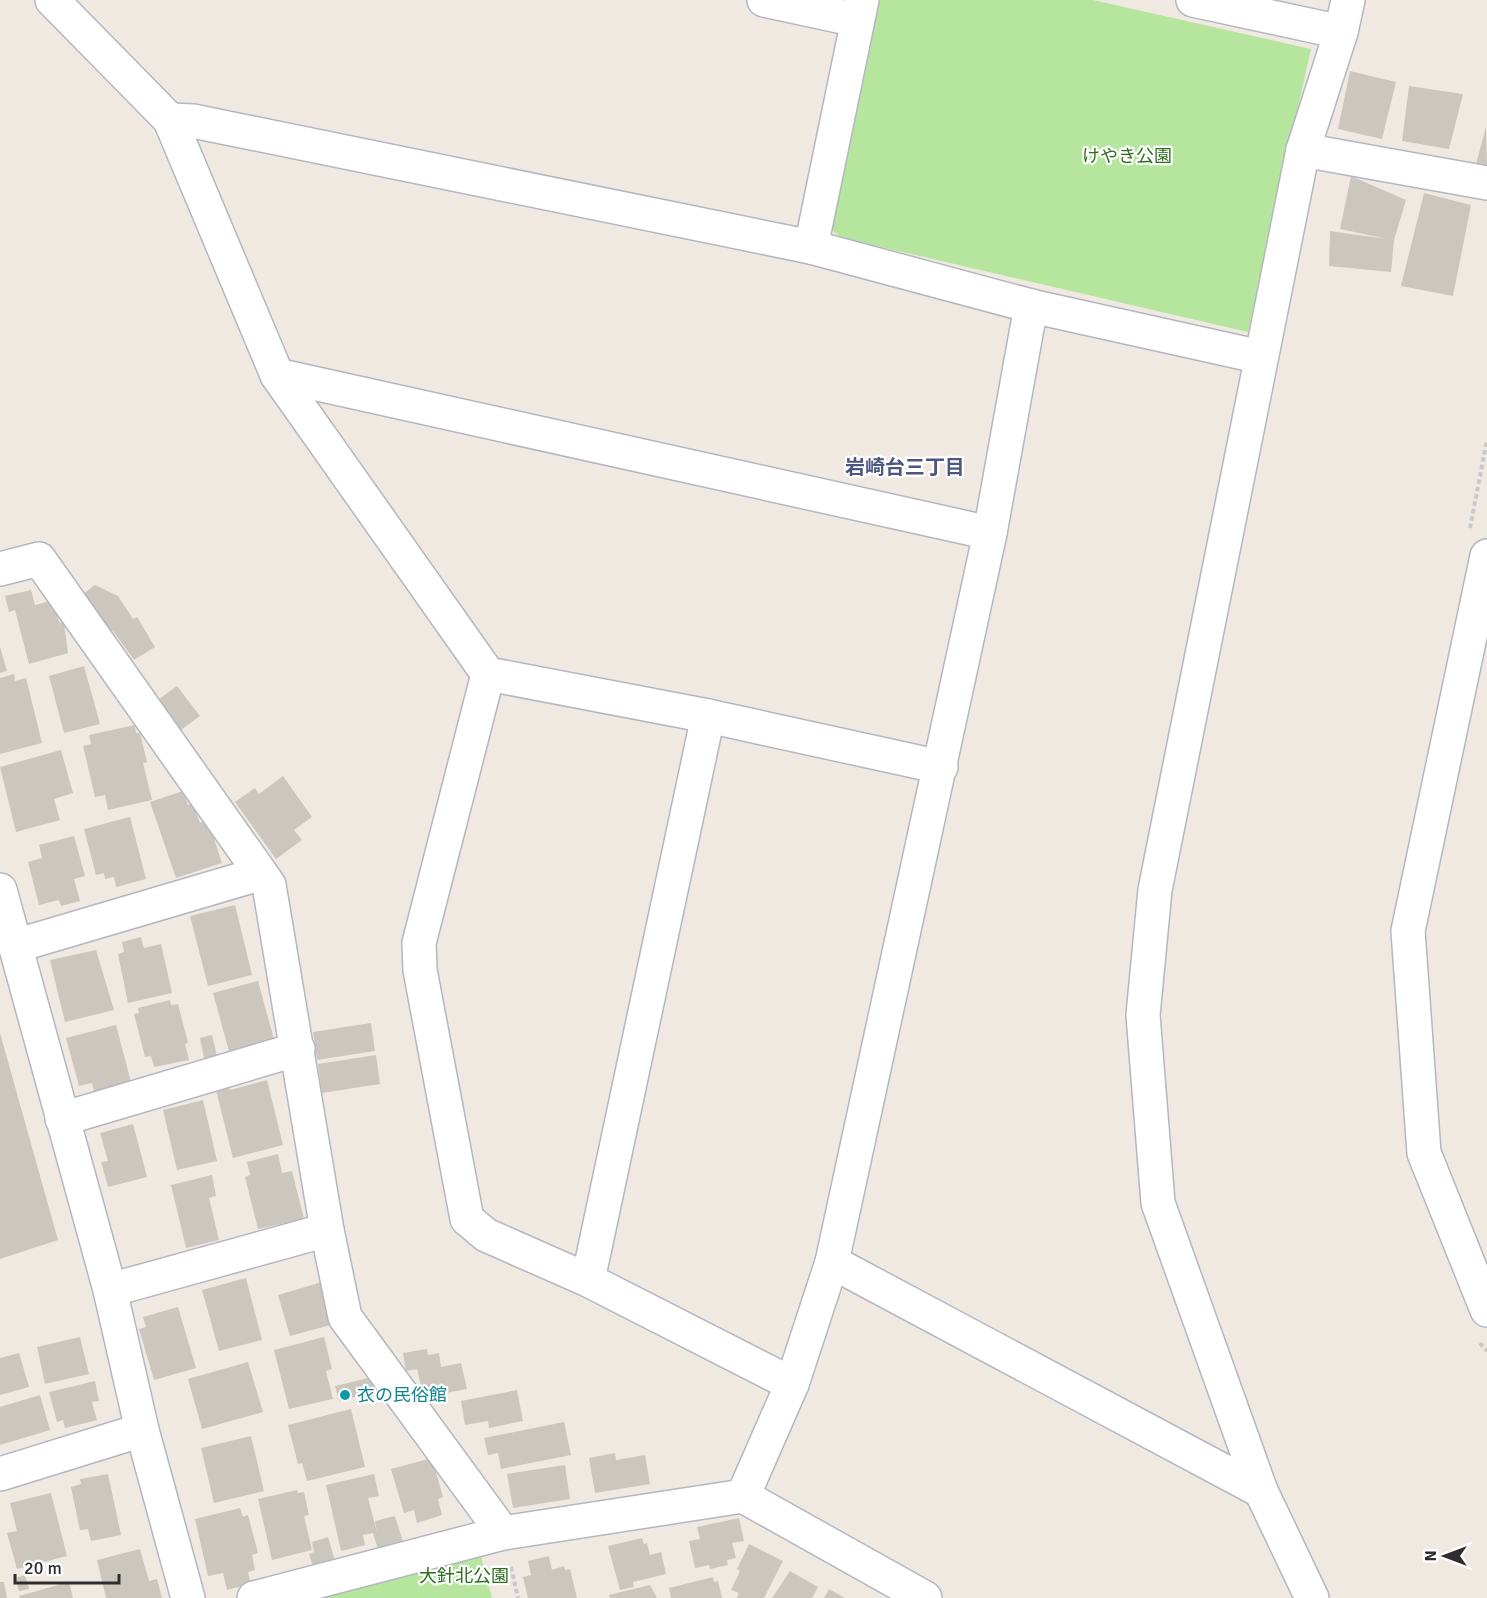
<svg xmlns="http://www.w3.org/2000/svg" width="1487" height="1598" font-family="Signika,'Noto Sans JP',sans-serif">
  <rect width="100%" height="100%" fill="#efe9e1"/>
  <!-- green -->
  <g fill="#b6e59e">
    <path d="M876,0H1093L1311,49L1248,332L842,238L829,228Z"/>
    <path d="M479,1550L492,1598H308Z"/>
  </g>
  <!-- building -->
  <g fill="#cbc7bf">
    <path d="M1350,71L1396,82L1382,139L1338,129Z"/>
    <path d="M1409,86L1463,94L1449,149L1402,141Z"/>
    <path d="M1486,127L1487,165L1476,164Z"/>
    <path d="M1351,176L1406,200L1394,240L1391,272L1329,266L1330,231L1387,239L1340,229Z"/>
    <path d="M1424,193L1471,205L1453,296L1401,286Z"/>
    <path d="M95,585L118,596L133,619L137,617L155,647L134,660L113,631L109,634L83,594Z"/>
    <path d="M31,590L35,605L54,600L61,617L58,618L60,623L64,622L68,653L29,664L15,610L9,612L5,596Z"/>
    <path d="M0,647L7,671L0,673Z"/>
    <path d="M84,666L100,724L64,733L49,676Z"/>
    <path d="M14,674L15,681L26,678L42,743L0,754V678Z"/>
    <path d="M177,686L200,716L181,730L158,700Z"/>
    <path d="M135,725L136,733H140L147,762L143,763L152,800L108,810L105,795L95,797L83,746L91,744L89,735Z"/>
    <path d="M61,750L73,793L54,799L60,820L16,832L0,767Z"/>
    <path d="M283,776L312,817L294,830L302,840L276,859L235,802L255,788L259,794Z"/>
    <path d="M183,791L188,805L193,803L200,823L208,820L222,863L176,878L150,802Z"/>
    <path d="M130,817L146,879L116,887L114,877L105,879L104,873L96,875L84,829Z"/>
    <path d="M74,836L85,876L74,879L80,901L61,906L59,900L39,905L28,862L42,858L39,845Z"/>
    <path d="M235,905L252,975L208,986L190,916Z"/>
    <path d="M141,937L144,948L161,944L172,993L128,1003L118,954L124,952L122,942Z"/>
    <path d="M96,950L114,1010L65,1022L50,960Z"/>
    <path d="M258,981L275,1043L230,1055L213,993Z"/>
    <path d="M170,1000L171,1005L178,1004L188,1043L185,1044L189,1060L154,1067L151,1056L145,1057L134,1014L139,1013L138,1008Z"/>
    <path d="M371,1023L375,1051L317,1060L313,1032Z"/>
    <path d="M116,1025L131,1082L94,1091L92,1083L79,1086L66,1038Z"/>
    <path d="M0,1033L58,1240L0,1259Z"/>
    <path d="M212,1035L218,1060L205,1063L200,1038Z"/>
    <path d="M376,1055L380,1084L322,1093L318,1064Z"/>
    <path d="M267,1080L283,1145L233,1158L215,1086L228,1082L230,1090Z"/>
    <path d="M203,1100L217,1161L177,1170L163,1110Z"/>
    <path d="M133,1124L147,1177L108,1187L101,1162L108,1161L100,1133Z"/>
    <path d="M278,1154L282,1173L292,1171L304,1219L258,1229L245,1177L250,1175L247,1162Z"/>
    <path d="M212,1175L216,1196L209,1198L219,1240L186,1248L171,1185Z"/>
    <path d="M246,1278L262,1340L219,1351L202,1290Z"/>
    <path d="M322,1282L334,1324L290,1336L278,1295Z"/>
    <path d="M178,1307L196,1368L154,1380L139,1329L146,1327L143,1317Z"/>
    <path d="M80,1337L89,1374L45,1384L37,1347Z"/>
    <path d="M324,1337L332,1369L326,1371L333,1399L289,1409L274,1350Z"/>
    <path d="M427,1349L428,1355L439,1353L441,1367L461,1363L467,1389L429,1396L427,1385L421,1386L417,1369L406,1371L403,1353Z"/>
    <path d="M19,1353L29,1387L0,1395V1358Z"/>
    <path d="M248,1362L263,1412L202,1429L188,1379Z"/>
    <path d="M376,1376L386,1389L339,1401L335,1386Z"/>
    <path d="M95,1381L99,1401L92,1402L97,1420L65,1428L63,1420L57,1422L49,1392Z"/>
    <path d="M517,1390L523,1421L489,1428L488,1421L465,1425L461,1401Z"/>
    <path d="M40,1395L50,1430L0,1445V1407Z"/>
    <path d="M351,1409L365,1467L307,1481L302,1463L298,1464L288,1425Z"/>
    <path d="M564,1422L571,1455L501,1469L498,1453L488,1455L484,1438Z"/>
    <path d="M251,1436L264,1491L214,1503L201,1448Z"/>
    <path d="M615,1453L616,1460L645,1455L650,1484L595,1493L589,1458Z"/>
    <path d="M432,1458L443,1497L438,1499L442,1515L417,1523L414,1510L404,1513L391,1469Z"/>
    <path d="M565,1465L570,1499L513,1508L507,1474Z"/>
    <path d="M108,1474L121,1535L91,1541L88,1529L80,1530L71,1487L81,1484L80,1479Z"/>
    <path d="M374,1474L379,1496L368,1498L377,1532L375,1521L395,1516L403,1542L378,1549L373,1533L363,1535L365,1545L341,1551L326,1485Z"/>
    <path d="M297,1490L298,1493L304,1492L309,1515L304,1516L312,1550L272,1560L258,1499Z"/>
    <path d="M51,1493L67,1556L17,1569L7,1533L17,1531L10,1503Z"/>
    <path d="M240,1508L243,1517L248,1515L258,1553L252,1555L255,1570L248,1572L251,1584L227,1590L223,1573L208,1576L195,1519Z"/>
    <path d="M739,1518L744,1541L732,1543L736,1558L727,1560L728,1565L710,1569L709,1565L695,1568L689,1541L700,1539L697,1527Z"/>
    <path d="M328,1537L336,1564L314,1570L309,1554L314,1552L312,1542Z"/>
    <path d="M642,1538L644,1544L647,1543L650,1555L661,1552L666,1574L633,1582L634,1587L620,1590L608,1546Z"/>
    <path d="M749,1544L783,1561L764,1598H737L739,1593L731,1590L740,1571L737,1569Z"/>
    <path d="M140,1549L149,1581L157,1579L162,1598H106L97,1560Z"/>
    <path d="M549,1556L552,1570L564,1566L565,1570L570,1569L577,1598H528L523,1577L531,1575L528,1561Z"/>
    <path d="M790,1571L818,1587L812,1598H772Z"/>
    <path d="M25,1575L29,1589L19,1591L15,1578Z"/>
    <path d="M713,1577L714,1582L718,1581L722,1598H671L669,1588Z"/>
    <path d="M0,1582H4L7,1598H0Z"/>
    <path d="M69,1582L73,1598H20L19,1596Z"/>
    <path d="M650,1585L657,1598H610L609,1595Z"/>
    <path d="M829,1589L845,1598H824Z"/>
  </g>
  <g fill="none" stroke-linecap="round" stroke-linejoin="round">
    <!-- minor casing -->
    <g stroke="#b4b7c1" stroke-width="36">
      <g id="minor">
        <path d="M52,0L170,120L277,375L488,674L708,716L941,767"/>
        <path d="M764,0L857,20"/>
        <path d="M1193,0L1341,32"/>
        <path d="M170,120L193,121L811,247L1031,306L1261,357"/>
        <path d="M1303,150L1487,183"/>
        <path d="M811,247L862,0"/>
        <path d="M277,375L990,533"/>
        <path d="M1487,556L1408,931L1424,1153L1487,1310"/>
        <path d="M0,569L39,559L269,885L327,1230L345,1317L503,1533"/>
        <path d="M488,674L419,943L420,970L467,1219L486,1235L588,1280L792,1384"/>
        <path d="M0,890L110,1290L142,1430L188,1598"/>
        <path d="M15,946L259,874"/>
        <path d="M62,1119L298,1049"/>
        <path d="M832,1262L1261,1491"/>
        <path d="M588,1280L708,716"/>
        <path d="M110,1290L327,1230"/>
        <path d="M0,1474L142,1430"/>
        <path d="M743,1496L792,1384L832,1262L990,533L1031,306"/>
        <path d="M254,1598L503,1533L743,1496L925,1598"/>
        <path d="M1312,1598L1261,1491L1158,1203L1143,1015L1155,890L1303,150L1341,32L1348,0"/>
      </g>
    </g>
    <!-- path -->
    <g stroke="#c9c9c9" stroke-width="4" stroke-dasharray="4.5 3" stroke-linecap="butt">
      <path d="M1470,528L1487,440"/>
      <path d="M1480,1343L1487,1351"/>
      <path d="M511,1567L518,1598"/>
    </g>
    <!-- minor -->
    <use href="#minor" stroke="#fff" stroke-width="33"/>
  </g>
  <!-- markers -->
  <circle fill="#0f9aa8" stroke="#fff" stroke-width="2" cx="345" cy="1395" r="6"/>
  <g text-anchor="middle" stroke-width="4.5" stroke-linejoin="round" paint-order="stroke">
    <!-- park labels -->
    <g font-size="18" fill="#2c6e1b" stroke="#fff">
      <text x="1127" y="162">けやき公園</text>
      <text x="464" y="1582">大針北公園</text>
    </g>
    <!-- culture labels -->
    <g font-size="18" fill="#0d838f" stroke="#fff" text-anchor="start">
      <text x="357" y="1401">衣の民俗館</text>
    </g>
    <!-- neighbourhood labels -->
    <g font-size="20" font-weight="bold" fill="#4d5680" stroke="#fff">
      <text x="905" y="474">岩崎台三丁目</text>
    </g>
  </g>
  <!-- north arrow -->
  <g transform="translate(1445 1556) rotate(270)" stroke="#ffffff" stroke-width="4.5" paint-order="stroke">
  <path d="M0-4.5L10 22L0 15L-10 22Z" fill="#2e2e2e"/>
  <text y="-9" font-size="16" font-weight="bold" text-anchor="middle" fill="#2e2e2e">N</text>
  </g>
  <!-- scale -->
  <path d="M15 1574v9h104v-9" fill="none" stroke="#2e2e2e" stroke-width="3"/>
  <text x="24" y="1574" font-size="18" fill="#2e2e2e" stroke="#ffffff" stroke-width="4.5" paint-order="stroke">20 m</text>
</svg>
